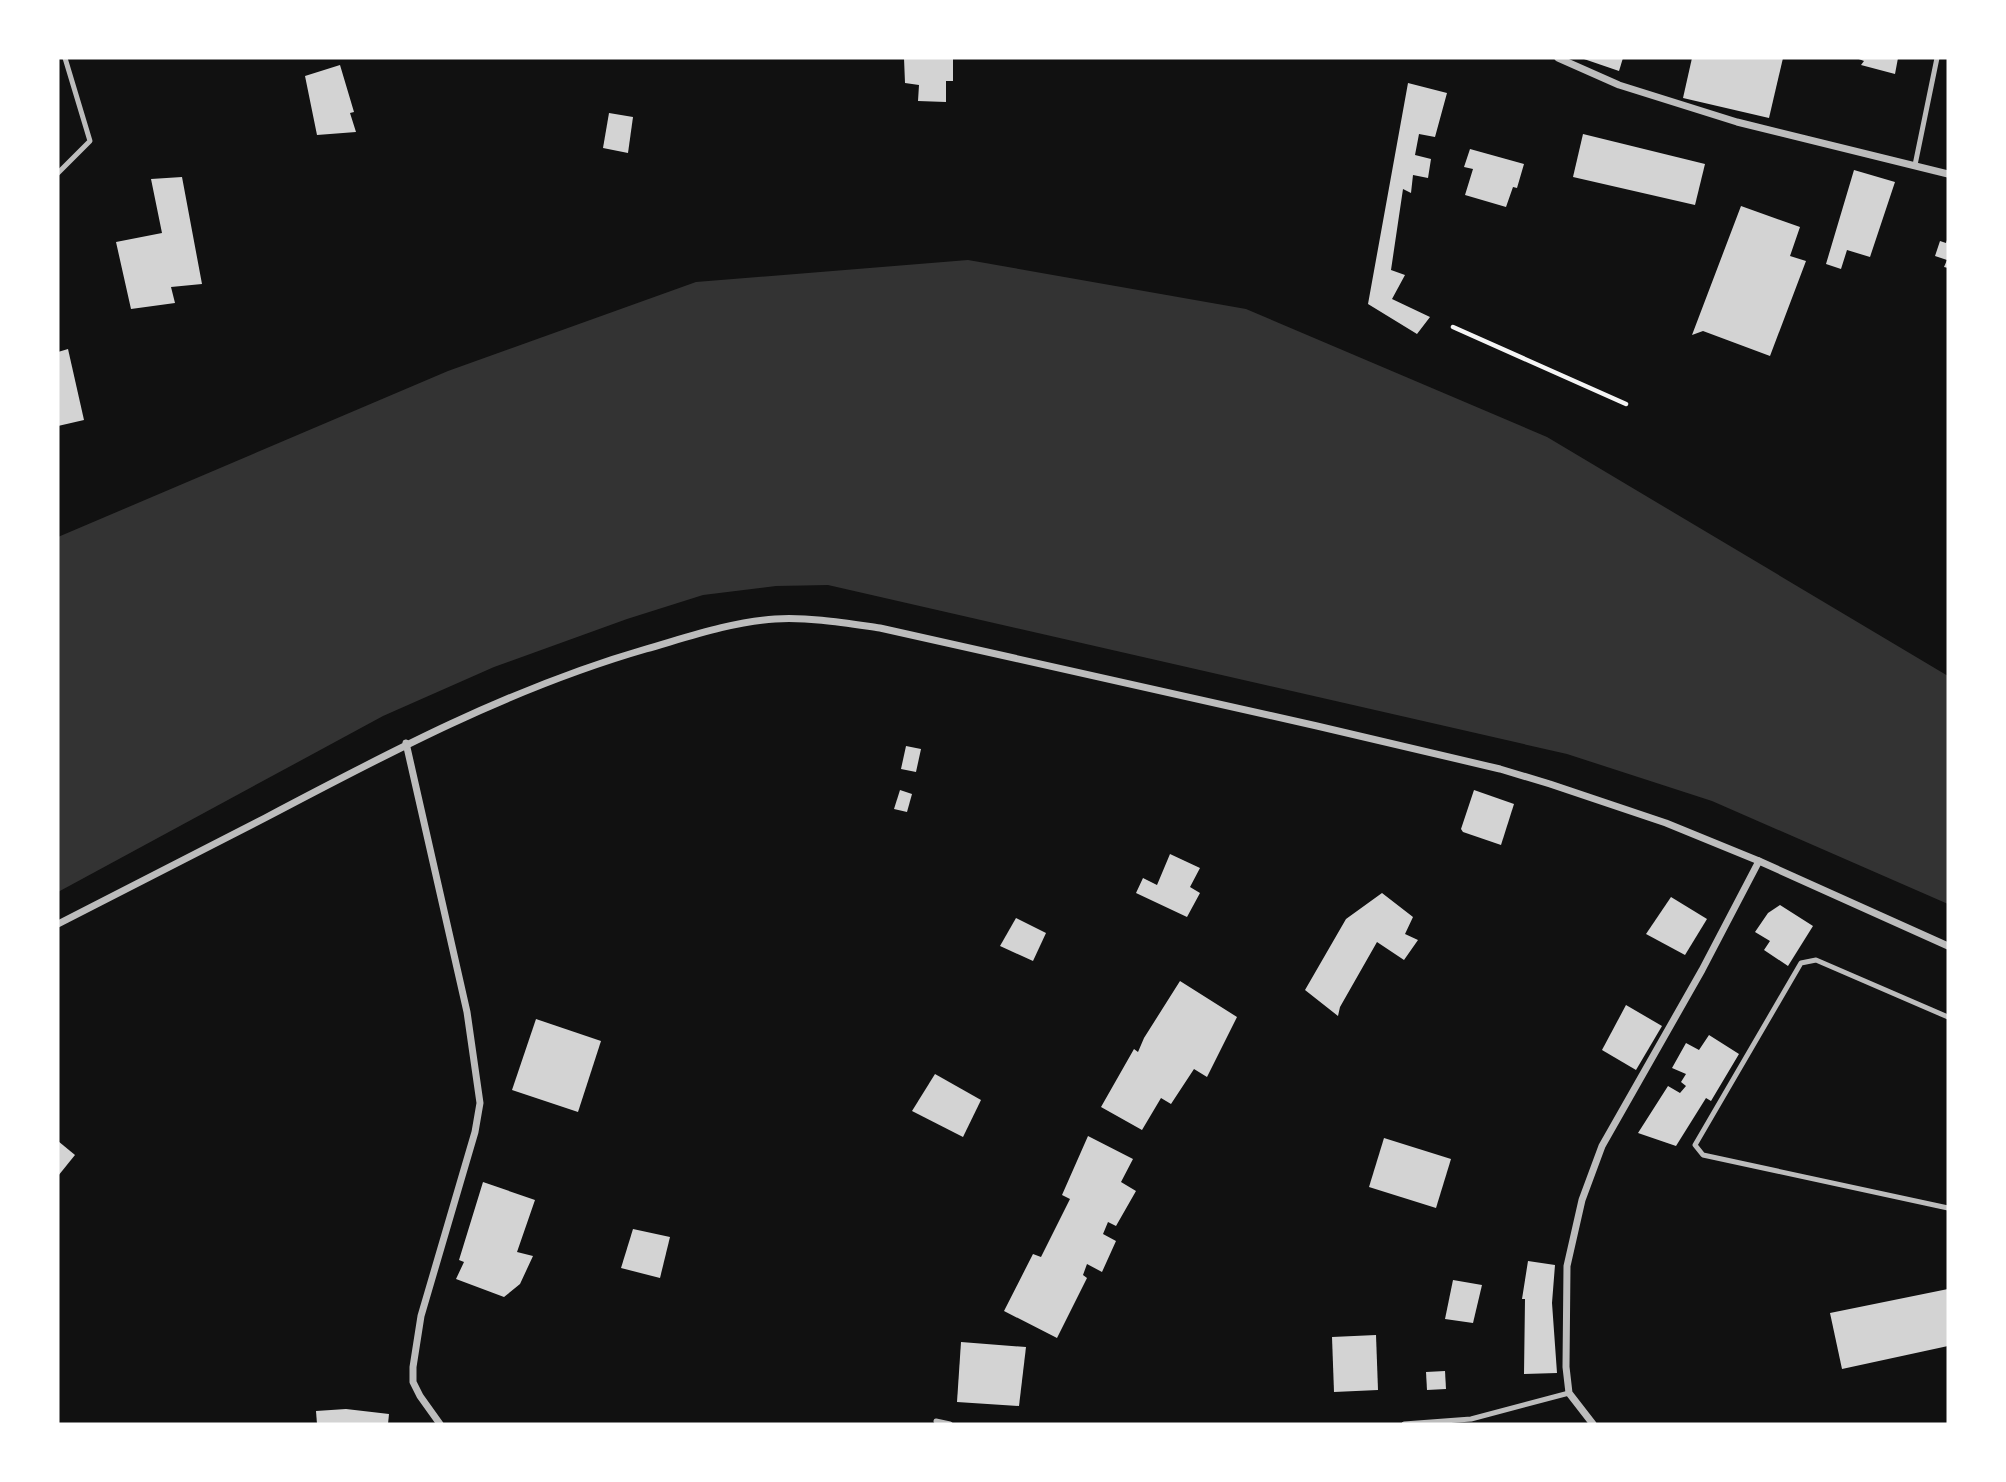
<svg xmlns="http://www.w3.org/2000/svg" width="2006" height="1482" font-family="Barlow,sans-serif">
  <rect width="100%" height="100%" fill="#111"/>
  <!-- water -->
  <path fill="#333" d="M968,260L1246,309L1547,437L1948,676V904L1712,801L1567,754L828,585L776,586L703,595L627,619L494,667L383,716L58,892V537L448,371L696,282Z"/>
  <!-- building -->
  <g fill="#d3d3d3">
    <path d="M904,58H953V81H946V102L918,101L919,85L905,83Z"/>
    <path d="M1581,58H1623L1619,71Z"/>
    <path d="M1692,58H1783L1769,118L1683,98Z"/>
    <path d="M1856,58H1898L1895,74L1861,65L1864,61Z"/>
    <path d="M340,65L354,112L350,113L356,132L317,135L305,76Z"/>
    <path d="M1408,83L1447,93L1435,137L1419,134L1415,155L1431,159L1428,178L1413,175L1411,193L1403,189L1391,270L1405,275L1392,299L1430,317L1417,334L1368,304Z"/>
    <path d="M609,113L633,117L628,153L603,148Z"/>
    <path d="M1583,134L1705,164L1695,205L1573,177Z"/>
    <path d="M1470,149L1524,164L1517,188L1513,187L1506,207L1465,195L1473,169L1464,167Z"/>
    <path d="M1854,170L1895,182L1870,257L1847,250L1841,269L1826,264Z"/>
    <path d="M182,177L202,284L171,287L175,303L131,309L116,242L162,233L151,179Z"/>
    <path d="M1741,206L1800,227L1790,256L1806,261L1770,356L1703,331L1692,335Z"/>
    <path d="M1948,237V268L1944,267L1947,260L1935,256L1940,241L1946,243Z"/>
    <path d="M68,349L84,420L58,426V352Z"/>
    <path d="M906,746L921,749L916,772L901,769Z"/>
    <path d="M900,790L912,794L907,812L894,809Z"/>
    <path d="M1474,790L1514,804L1501,845L1463,832L1461,829Z"/>
    <path d="M1170,854L1200,868L1190,887L1200,893L1187,917L1136,893L1143,878L1157,885Z"/>
    <path d="M1382,893L1413,917L1405,934L1418,940L1404,960L1377,942L1340,1007L1338,1016L1305,990L1346,919Z"/>
    <path d="M1671,897L1707,919L1685,955L1646,934Z"/>
    <path d="M1780,905L1813,926L1788,966L1764,950L1770,941L1755,932L1768,913Z"/>
    <path d="M1016,918L1046,933L1033,961L1000,946Z"/>
    <path d="M1180,981L1237,1017L1207,1077L1194,1069L1171,1104L1161,1098L1142,1130L1101,1107L1134,1049L1138,1052L1144,1038Z"/>
    <path d="M1626,1005L1662,1026L1636,1070L1602,1050Z"/>
    <path d="M536,1019L601,1041L578,1112L512,1090Z"/>
    <path d="M1709,1035L1739,1054L1711,1101L1706,1098L1676,1146L1638,1133L1668,1086L1680,1093L1686,1086L1681,1082L1686,1074L1672,1068L1686,1043L1699,1050Z"/>
    <path d="M935,1074L981,1100L963,1137L912,1111Z"/>
    <path d="M1088,1136L1133,1159L1121,1182L1136,1191L1116,1226L1108,1222L1103,1234L1116,1241L1102,1272L1087,1264L1083,1275L1087,1278L1057,1338L1004,1311L1033,1254L1041,1257L1070,1199L1062,1195Z"/>
    <path d="M1384,1138L1451,1159L1436,1208L1369,1187Z"/>
    <path d="M58,1141L75,1155L58,1176Z"/>
    <path d="M483,1182L535,1200L517,1252L533,1256L520,1284L504,1297L456,1279L464,1262L459,1260Z"/>
    <path d="M633,1229L670,1237L660,1278L621,1268Z"/>
    <path d="M1528,1261L1555,1265L1552,1303L1557,1373L1524,1374L1525,1299H1522Z"/>
    <path d="M1453,1280L1482,1285L1473,1323L1445,1319Z"/>
    <path d="M1948,1289V1346L1842,1369L1830,1313Z"/>
    <path d="M1376,1335L1378,1390L1334,1392L1332,1337Z"/>
    <path d="M961,1342L1026,1347L1019,1406L957,1402Z"/>
    <path d="M1445,1371L1446,1389L1427,1390L1426,1372Z"/>
    <path d="M346,1409L389,1414L388,1424H317L316,1411Z"/>
  </g>
  <g fill="none" stroke-linecap="round" stroke-linejoin="round">
    <!-- path -->
    <path stroke="#f5f5f5" stroke-width="4.5" d="M1453,327L1626,404"/>
    <!-- service -->
    <g stroke="#bcbcbc" stroke-width="5">
      <path d="M1915,165L1937,58"/>
      <path d="M58,173L90,141L65,58"/>
      <path d="M1948,1017L1816,960L1801,963L1695,1145L1703,1155L1948,1208"/>
      <path d="M936,1421L950,1424"/>
      <path d="M1404,1424L1471,1419L1569,1393"/>
    </g>
    <!-- minor -->
    <g stroke="#bcbcbc" stroke-width="7">
      <path d="M1558,58L1619,85L1737,122L1948,174"/>
      <path d="M406,743L467,1012L480,1103L475,1132L421,1316L413,1367V1382L420,1396L440,1424"/>
      <path d="M58,924C127,889 196,854 265,818C388,753 511,688 646,649C688,637 731,622 775,619C810,617 845,623 880,628L1317,726L1500,769L1550,784L1666,823L1759,861L1948,946"/>
      <path d="M1593,1424L1569,1393L1566,1367L1567,1266L1582,1200L1602,1146L1702,970L1759,861"/>
    </g>
  </g>
  <!-- border -->
  <rect width="2006" height="1482" fill="none" stroke="#ffffff" stroke-width="119"/>
</svg>
